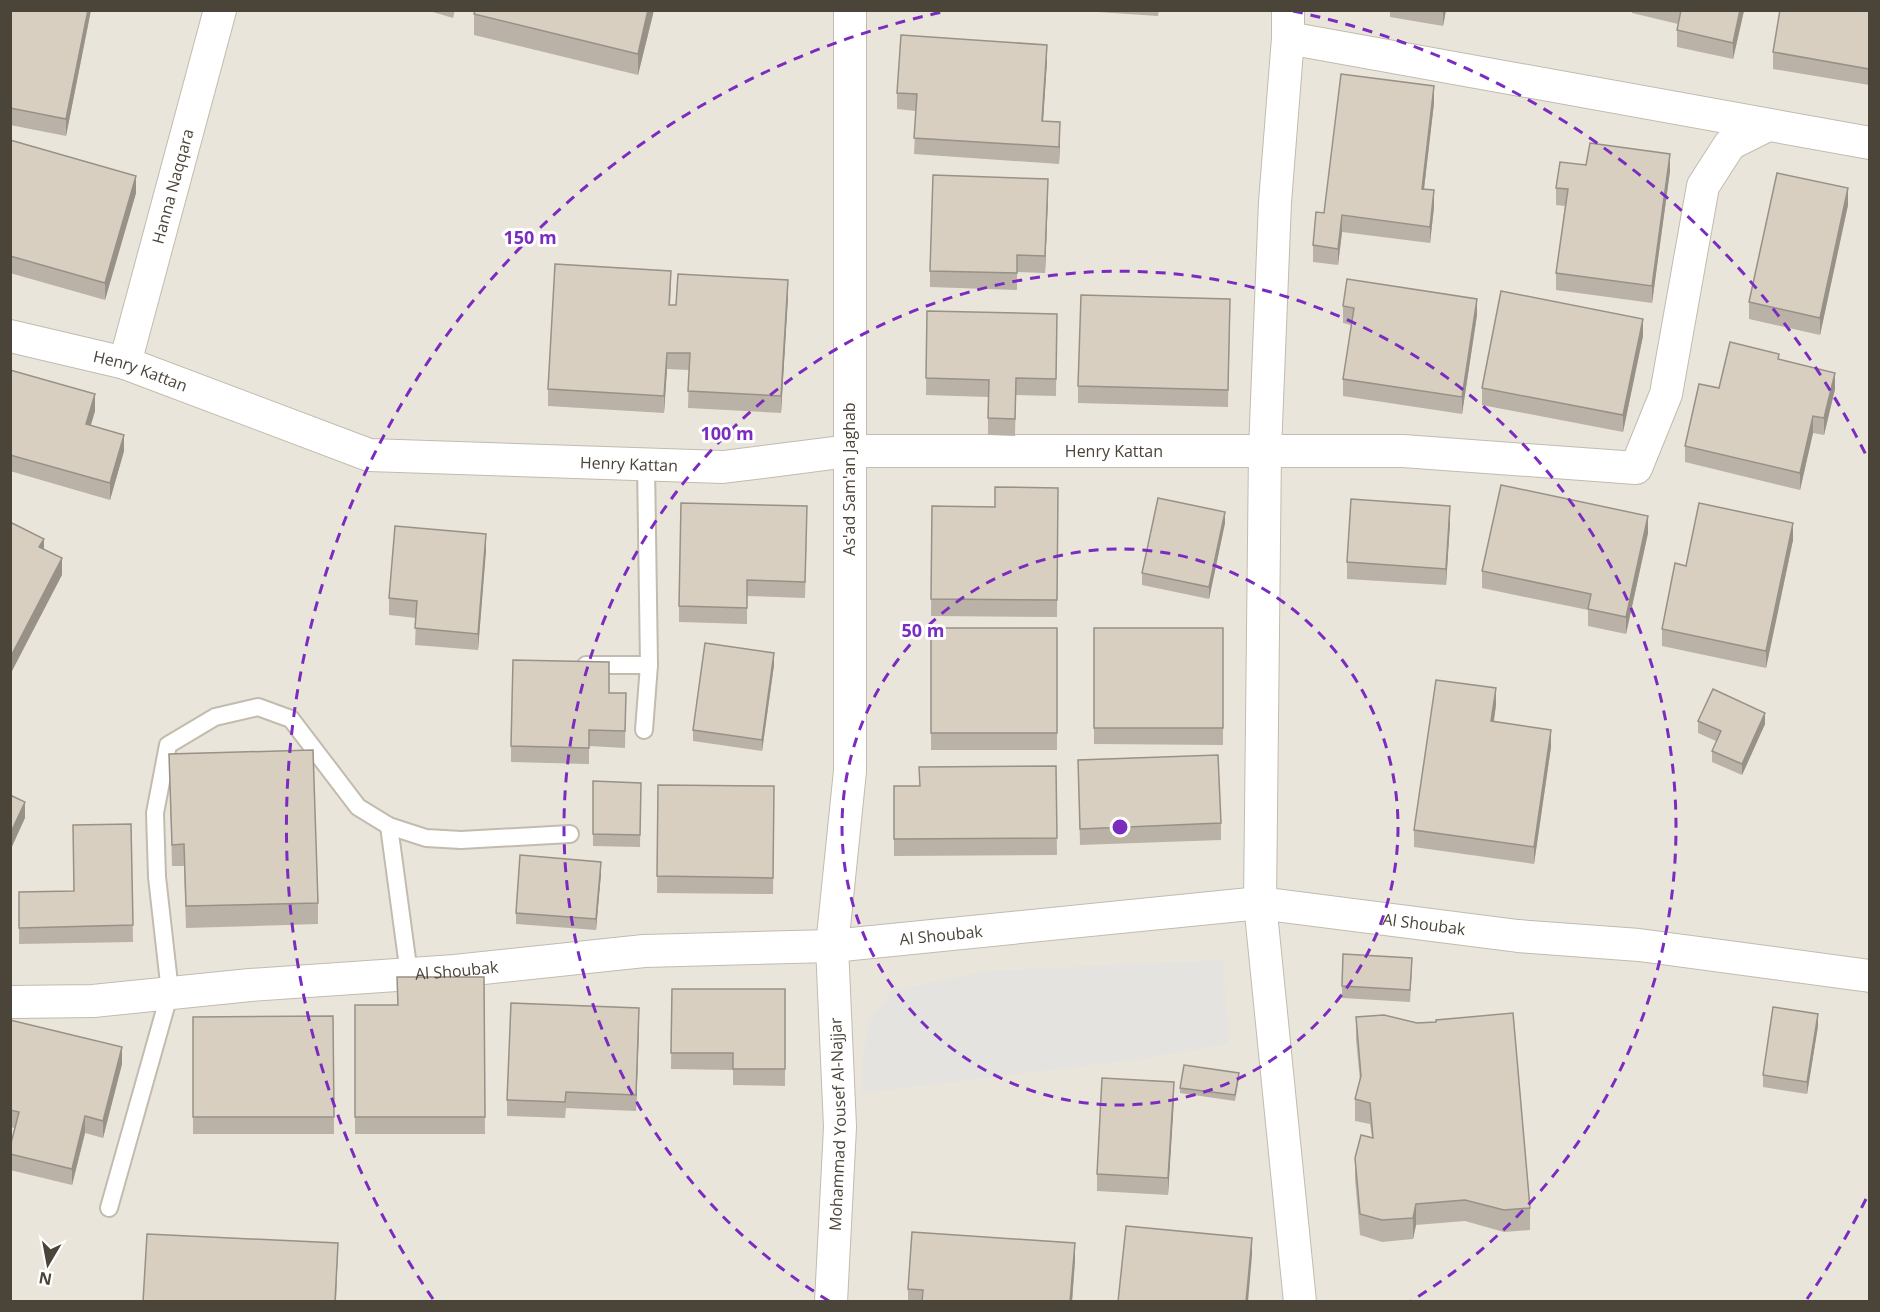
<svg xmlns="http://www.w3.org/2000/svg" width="1880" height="1312" font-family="'Open Sans',sans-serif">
  <rect width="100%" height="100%" fill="#f6f3ec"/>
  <!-- residential -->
  <rect fill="#eae5da" x="11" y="11" width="1858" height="1290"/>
  <!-- parking -->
  <path fill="#e5e3e0" d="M1223,960L1229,1044L1133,1060L862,1093V1058L869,1022L892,991L985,971Z"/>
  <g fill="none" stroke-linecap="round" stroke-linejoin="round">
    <!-- service casing -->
    <g stroke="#c2bbae" stroke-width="20">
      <g id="service">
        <path d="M586,665H649"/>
        <path d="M644,730L649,665L646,465"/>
        <path d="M389,826L409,974"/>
        <path d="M109,1208L170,992L157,877L155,813L168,745L215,717L258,707L291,719L358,807L389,826L426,838L461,840L570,834"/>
      </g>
    </g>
    <!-- minor casing -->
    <g stroke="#c2bbae" stroke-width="34">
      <g id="minor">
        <path d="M1288,10V38L1275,202L1265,450L1260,903L1300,1302"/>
        <path d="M1288,38L1870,143"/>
        <path id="s1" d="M10,336L125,363L369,455L723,467L849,451H1403L1636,468L1666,394L1703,186L1730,144L1768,125"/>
        <path id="s2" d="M125,363L220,10"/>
        <path id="s3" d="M10,1002L93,1001L250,985L455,971L644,951L832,946L1260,903L1518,936L1639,945L1870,976"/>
        <path id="s4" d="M831,1302L840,1127L832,946L850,771V10"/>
      </g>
    </g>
    <!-- service -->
    <use href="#service" stroke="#fff" stroke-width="16"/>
    <!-- minor -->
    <use href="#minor" stroke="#fff" stroke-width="32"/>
  </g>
  <!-- wall -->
  <g fill="#bab2a6">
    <path d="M10,10H91L66,136L10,125Z"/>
    <path d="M426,10H455L453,18Z"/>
    <path d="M654,10L638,75L474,35V14Z"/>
    <path d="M1067,10H1159L1158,16Z"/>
    <path d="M1390,10H1446L1443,26L1390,17Z"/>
    <path d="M1632,10H1744L1733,59L1677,47V30L1678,24L1632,13Z"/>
    <path d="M1869,10V85L1773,69V52Z"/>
    <path d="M1047,61L1043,121L1060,139L1059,164L914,154L916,111L897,109V93Z"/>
    <path d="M1434,103L1424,189L1434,207L1430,243L1342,232L1338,265L1313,262V245L1324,213Z"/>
    <path d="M10,140L136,193L105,300L10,273Z"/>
    <path d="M1586,165L1670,171L1652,303L1556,290V273L1565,206L1556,205V188Z"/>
    <path d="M1048,195L1045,273L1017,272V290L930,287V271Z"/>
    <path d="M1848,205L1820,335L1749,319V302Z"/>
    <path d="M671,287L670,305H676L788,297L781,413L688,408L689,370L667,369L664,413L548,406V389Z"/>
    <path d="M1343,306L1477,315L1462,414L1343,396V379L1351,325L1343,323Z"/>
    <path d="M927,311L1057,314L1056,396L1016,395L1015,436L988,435V397L926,395Z"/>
    <path d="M1230,316L1228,407L1078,403V386Z"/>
    <path d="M1643,336L1623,432L1482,405V388Z"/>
    <path d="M1779,360L1835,389L1824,435L1813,433L1800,490L1685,462V446L1719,388Z"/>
    <path d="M10,370L95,411L91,425L124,451L110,500L10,471Z"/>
    <path d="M1058,488L1057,617L931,616L932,506L995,507Z"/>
    <path d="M807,523L805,598L747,596V624L679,622V606Z"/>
    <path d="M1225,523L1209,599L1142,585V573Z"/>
    <path d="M1450,523L1446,585L1347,579V562Z"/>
    <path d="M1648,533L1626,634L1588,626V610L1482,588V571Z"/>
    <path d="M1793,540L1766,668L1662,646V629L1686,566Z"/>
    <path d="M486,550L478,650L415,645L416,618L389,615V598Z"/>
    <rect x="931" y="628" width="126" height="122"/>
    <path d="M1094,628H1223V745L1094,744Z"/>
    <path d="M774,665L762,751L693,741V730Z"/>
    <path d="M609,693H626L625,748L589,746V764L511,762V746Z"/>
    <path d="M1496,705L1494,722L1551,747L1534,864L1414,847V830Z"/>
    <path d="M1698,721L1765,724L1742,775L1712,762V751L1716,741L1698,733Z"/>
    <path d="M169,754L318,903V924L186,928L184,866H172Z"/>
    <path d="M1078,760L1221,823V840L1080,845Z"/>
    <path d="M1056,766L1057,855L894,856V786H919Z"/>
    <path d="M593,781L641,783L640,847L593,846Z"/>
    <path d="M658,785L774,786L773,894L657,893Z"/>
    <path d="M131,824L133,942L19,944V892L73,891Z"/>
    <path d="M601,874L596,930L516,924V913Z"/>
    <path d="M1412,970L1410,1002L1342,998V986Z"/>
    <path d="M484,977L485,1134H355V1005H397Z"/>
    <path d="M672,989H785V1086L733,1085V1070L671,1069Z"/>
    <path d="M333,1016L334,1134H193V1017Z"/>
    <path d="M1356,1017L1530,1208V1230L1504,1232L1465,1221L1416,1225L1413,1239L1382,1242L1360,1235L1355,1179V1158L1372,1137L1370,1124L1355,1121V1099L1360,1081L1356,1039Z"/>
    <path d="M10,1020L122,1064L103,1138L85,1133L72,1185L10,1170V1147L15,1128L10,1127Z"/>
    <path d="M639,1025L636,1111L566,1108L565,1118L507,1116V1100Z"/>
    <path d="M1818,1026L1807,1094L1763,1087V1075Z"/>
    <path d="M1239,1079L1235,1101L1180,1093V1088Z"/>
    <path d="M1174,1099L1168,1195L1097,1191V1174Z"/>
    <path d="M1075,1260L1072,1302H908V1289Z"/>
  </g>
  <!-- shaded-wall -->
  <g fill="#979187">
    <path d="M88,10H91L66,136V119Z"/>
    <path d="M648,10H654L638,75V54Z"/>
    <path d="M1443,10H1446L1443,26Z"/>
    <path d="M1740,10L1744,11L1733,59V43Z"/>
    <path d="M1047,45V61L1042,137V121Z"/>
    <path d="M1434,86V103L1422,206V189Z"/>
    <path d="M1060,122V139L1059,164V147Z"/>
    <path d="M1670,154V171L1652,303V286Z"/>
    <path d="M136,176V193L105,300V283Z"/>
    <path d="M1048,179V195L1045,273V256Z"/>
    <path d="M1848,188V205L1820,335V318Z"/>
    <path d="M1434,190V207L1430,243V227Z"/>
    <path d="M1342,215V232L1338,265V249Z"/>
    <path d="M788,280V297L781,413V396Z"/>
    <path d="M1477,299V315L1462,414V397Z"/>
    <path d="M1643,319V336L1623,432V415Z"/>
    <path d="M667,353V369L664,413V396Z"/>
    <path d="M1835,373V389L1824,435V418Z"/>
    <path d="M95,394V411L86,440V424Z"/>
    <path d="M1813,416V433L1800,490V473Z"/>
    <path d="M124,435V451L110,500V483Z"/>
    <path d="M1450,506V523L1446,585V569Z"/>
    <path d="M1225,512V523L1209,599V587Z"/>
    <path d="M1648,516V533L1626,634V617Z"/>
    <path d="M1793,523V540L1766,668V651Z"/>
    <path d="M486,534V550L478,650V634Z"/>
    <path d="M44,539V556L39,547Z"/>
    <path d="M62,558V575L11,673V656Z"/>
    <path d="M774,653V665L762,751V740Z"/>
    <path d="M1496,688V705L1491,738V721Z"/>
    <path d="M1765,713V724L1742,775V764Z"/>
    <path d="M1551,730V747L1534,864V847Z"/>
    <path d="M25,802V818L10,851V834Z"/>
    <path d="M601,862V874L596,930V919Z"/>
    <path d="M639,1008V1025L636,1111V1095Z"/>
    <path d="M1818,1014V1026L1807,1094V1082Z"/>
    <path d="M122,1047V1064L103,1138V1121Z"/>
    <path d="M1174,1082V1099L1168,1195V1178Z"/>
    <path d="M85,1116V1133L72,1185V1169Z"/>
    <path d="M1416,1204V1225L1413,1239V1218Z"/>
    <path d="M1252,1238V1255L1248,1302H1246Z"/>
    <path d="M338,1243L336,1302H335Z"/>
    <path d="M1075,1243V1260L1072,1302H1070Z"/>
  </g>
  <!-- building -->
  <g fill="#d8cfc1" stroke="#979187" stroke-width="1.5">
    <path d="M10,10H88L66,119L10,108Z"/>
    <path d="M475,10H648L638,54L474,14Z"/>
    <path d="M1681,10H1740L1733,43L1677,30Z"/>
    <path d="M1780,10H1869V69L1773,52Z"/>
    <path d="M901,35L1047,45L1042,121L1060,122L1059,147L914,138L917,94L897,93Z"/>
    <path d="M1341,74L1434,86L1422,189L1434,190L1430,227L1342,215L1338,249L1313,245L1316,212L1324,213Z"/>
    <path d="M10,140L136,176L105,283L10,256Z"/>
    <path d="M1590,143L1670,154L1652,286L1556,273L1568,189L1556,188L1560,162L1586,165Z"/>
    <path d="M1777,173L1848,188L1820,318L1749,302Z"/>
    <path d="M933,175L1048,179L1045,256L1017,255V273L930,271Z"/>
    <path d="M555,264L671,271L669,305H676L678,274L788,280L781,396L688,391L690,353H667L664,396L548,389Z"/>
    <path d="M1347,279L1477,299L1462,397L1343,379L1354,308L1343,306Z"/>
    <path d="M1501,291L1643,319L1623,415L1482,388Z"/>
    <path d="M1081,295L1230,299L1228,390L1078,386Z"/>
    <path d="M927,311L1057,314L1056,379L1016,378L1015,419L988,418L989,380L926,378Z"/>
    <path d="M1730,342L1779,354L1778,359L1835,373L1824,418L1813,416L1800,473L1685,446L1699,384L1719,388Z"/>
    <path d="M10,370L95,394L86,424L124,435L110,483L10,455Z"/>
    <path d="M1501,485L1648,516L1626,617L1588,609L1591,594L1482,571Z"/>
    <path d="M995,487L1058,488L1057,600L931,599L932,506L995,507Z"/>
    <path d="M1158,498L1225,512L1209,587L1142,573Z"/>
    <path d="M1351,499L1450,506L1446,569L1347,562Z"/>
    <path d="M681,503L807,506L805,582L747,580V608L679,606Z"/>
    <path d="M1699,503L1793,523L1766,651L1662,629L1675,563L1686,566Z"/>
    <path d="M10,522L44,539L39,547L62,558L11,656Z"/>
    <path d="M395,526L486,534L478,634L415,628L417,601L389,598Z"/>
    <rect x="931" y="628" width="126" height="105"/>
    <rect x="1094" y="628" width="129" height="100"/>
    <path d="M705,643L774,653L762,740L693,730Z"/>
    <path d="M513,660L609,662V693H626L625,731L589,730V748L511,746Z"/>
    <path d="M1436,680L1496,688L1491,721L1551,730L1534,847L1414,830Z"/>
    <path d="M1713,689L1765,713L1742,764L1712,751L1721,731L1698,721Z"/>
    <path d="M313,750L318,903L186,906L184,844L172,845L169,754Z"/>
    <path d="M1218,755L1221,823L1080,829L1078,760Z"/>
    <path d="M1056,766L1057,838L894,839V786H920L919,767Z"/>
    <path d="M593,781L641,783L640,835L593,834Z"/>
    <path d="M658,785L774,786L773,878L657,876Z"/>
    <path d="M10,795L25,802L10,834Z"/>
    <path d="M131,824L133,925L19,928V892L74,891L73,825Z"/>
    <path d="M520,855L601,862L596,919L516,913Z"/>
    <path d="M1343,954L1412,958L1410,990L1342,986Z"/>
    <path d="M397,977H484L485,1117H355V1005H398Z"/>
    <path d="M672,989H785V1069H733V1053H671Z"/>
    <path d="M511,1003L639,1008L636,1095L566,1092L565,1102L507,1100Z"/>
    <path d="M1773,1007L1818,1014L1807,1082L1763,1075Z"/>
    <path d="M1513,1013L1530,1208L1504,1210L1465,1200L1416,1204L1413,1218L1382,1220L1360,1214L1355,1158L1361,1135L1373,1138L1370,1103L1355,1099L1361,1076L1356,1017L1384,1015L1417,1023L1436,1022V1020Z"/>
    <path d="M333,1016L334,1117H193V1017Z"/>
    <path d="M10,1020L122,1047L103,1121L85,1116L72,1169L10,1154V1147L19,1112L10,1110Z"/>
    <path d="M1184,1065L1239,1073L1235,1095L1180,1088Z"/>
    <path d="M1102,1078L1174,1082L1168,1178L1097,1174Z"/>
    <path d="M1126,1226L1252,1238L1246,1302H1118Z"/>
    <path d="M912,1232L1075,1243L1070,1302H922L923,1290L908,1289Z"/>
    <path d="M147,1234L338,1243L335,1302H143Z"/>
  </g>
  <!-- distance rings -->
  <g fill="none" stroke="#7b2cbf" stroke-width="3" stroke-dasharray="10 8">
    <circle cx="1120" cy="827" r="278"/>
    <path d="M829 1301A556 556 0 1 1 1411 1301"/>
    <path d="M1866 1199A834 834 0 0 1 1807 1299M433 1299A834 834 0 0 1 947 11M1293 11A834 834 0 0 1 1866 455"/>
  </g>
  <g text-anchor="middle" stroke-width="6" stroke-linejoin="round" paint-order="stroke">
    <!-- street labels -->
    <g font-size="16" fill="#4b4439" stroke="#fff">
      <text dy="6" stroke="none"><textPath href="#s2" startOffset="183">Hanna Naqqara</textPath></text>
      <text dy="6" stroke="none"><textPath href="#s1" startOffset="135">Henry Kattan</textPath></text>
      <text dy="6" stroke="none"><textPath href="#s1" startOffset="1125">Henry Kattan</textPath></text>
      <text dy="6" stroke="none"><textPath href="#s1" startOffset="639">Henry Kattan</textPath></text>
      <text transform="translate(849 479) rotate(-90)" y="6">As'ad Sam'an Jaghab</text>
      <text dy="6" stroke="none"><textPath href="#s3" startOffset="1420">Al Shoubak</textPath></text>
      <text dy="6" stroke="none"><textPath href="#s3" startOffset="934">Al Shoubak</textPath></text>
      <text dy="6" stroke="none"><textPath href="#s3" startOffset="448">Al Shoubak</textPath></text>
      <text dy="6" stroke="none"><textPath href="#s4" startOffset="178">Mohammad Yousef Al-Najjar</textPath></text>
    </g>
  </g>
  <circle cx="1120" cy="827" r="9" fill="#7b2cbf" stroke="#fff" stroke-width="3"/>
  <g font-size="18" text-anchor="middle" font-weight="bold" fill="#7b2cbf" stroke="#fff" stroke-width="6" stroke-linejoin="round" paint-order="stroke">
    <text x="530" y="244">150 m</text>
    <text x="727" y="440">100 m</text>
    <text x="923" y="637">50 m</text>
  </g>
  <!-- border -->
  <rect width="1880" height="1312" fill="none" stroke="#4b4439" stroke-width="24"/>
  <!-- north arrow -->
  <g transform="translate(48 1264) rotate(190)" stroke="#ffffff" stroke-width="4.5" paint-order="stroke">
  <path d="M0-4.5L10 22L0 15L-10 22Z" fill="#4b4439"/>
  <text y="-9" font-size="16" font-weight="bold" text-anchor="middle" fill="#4b4439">N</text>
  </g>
</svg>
